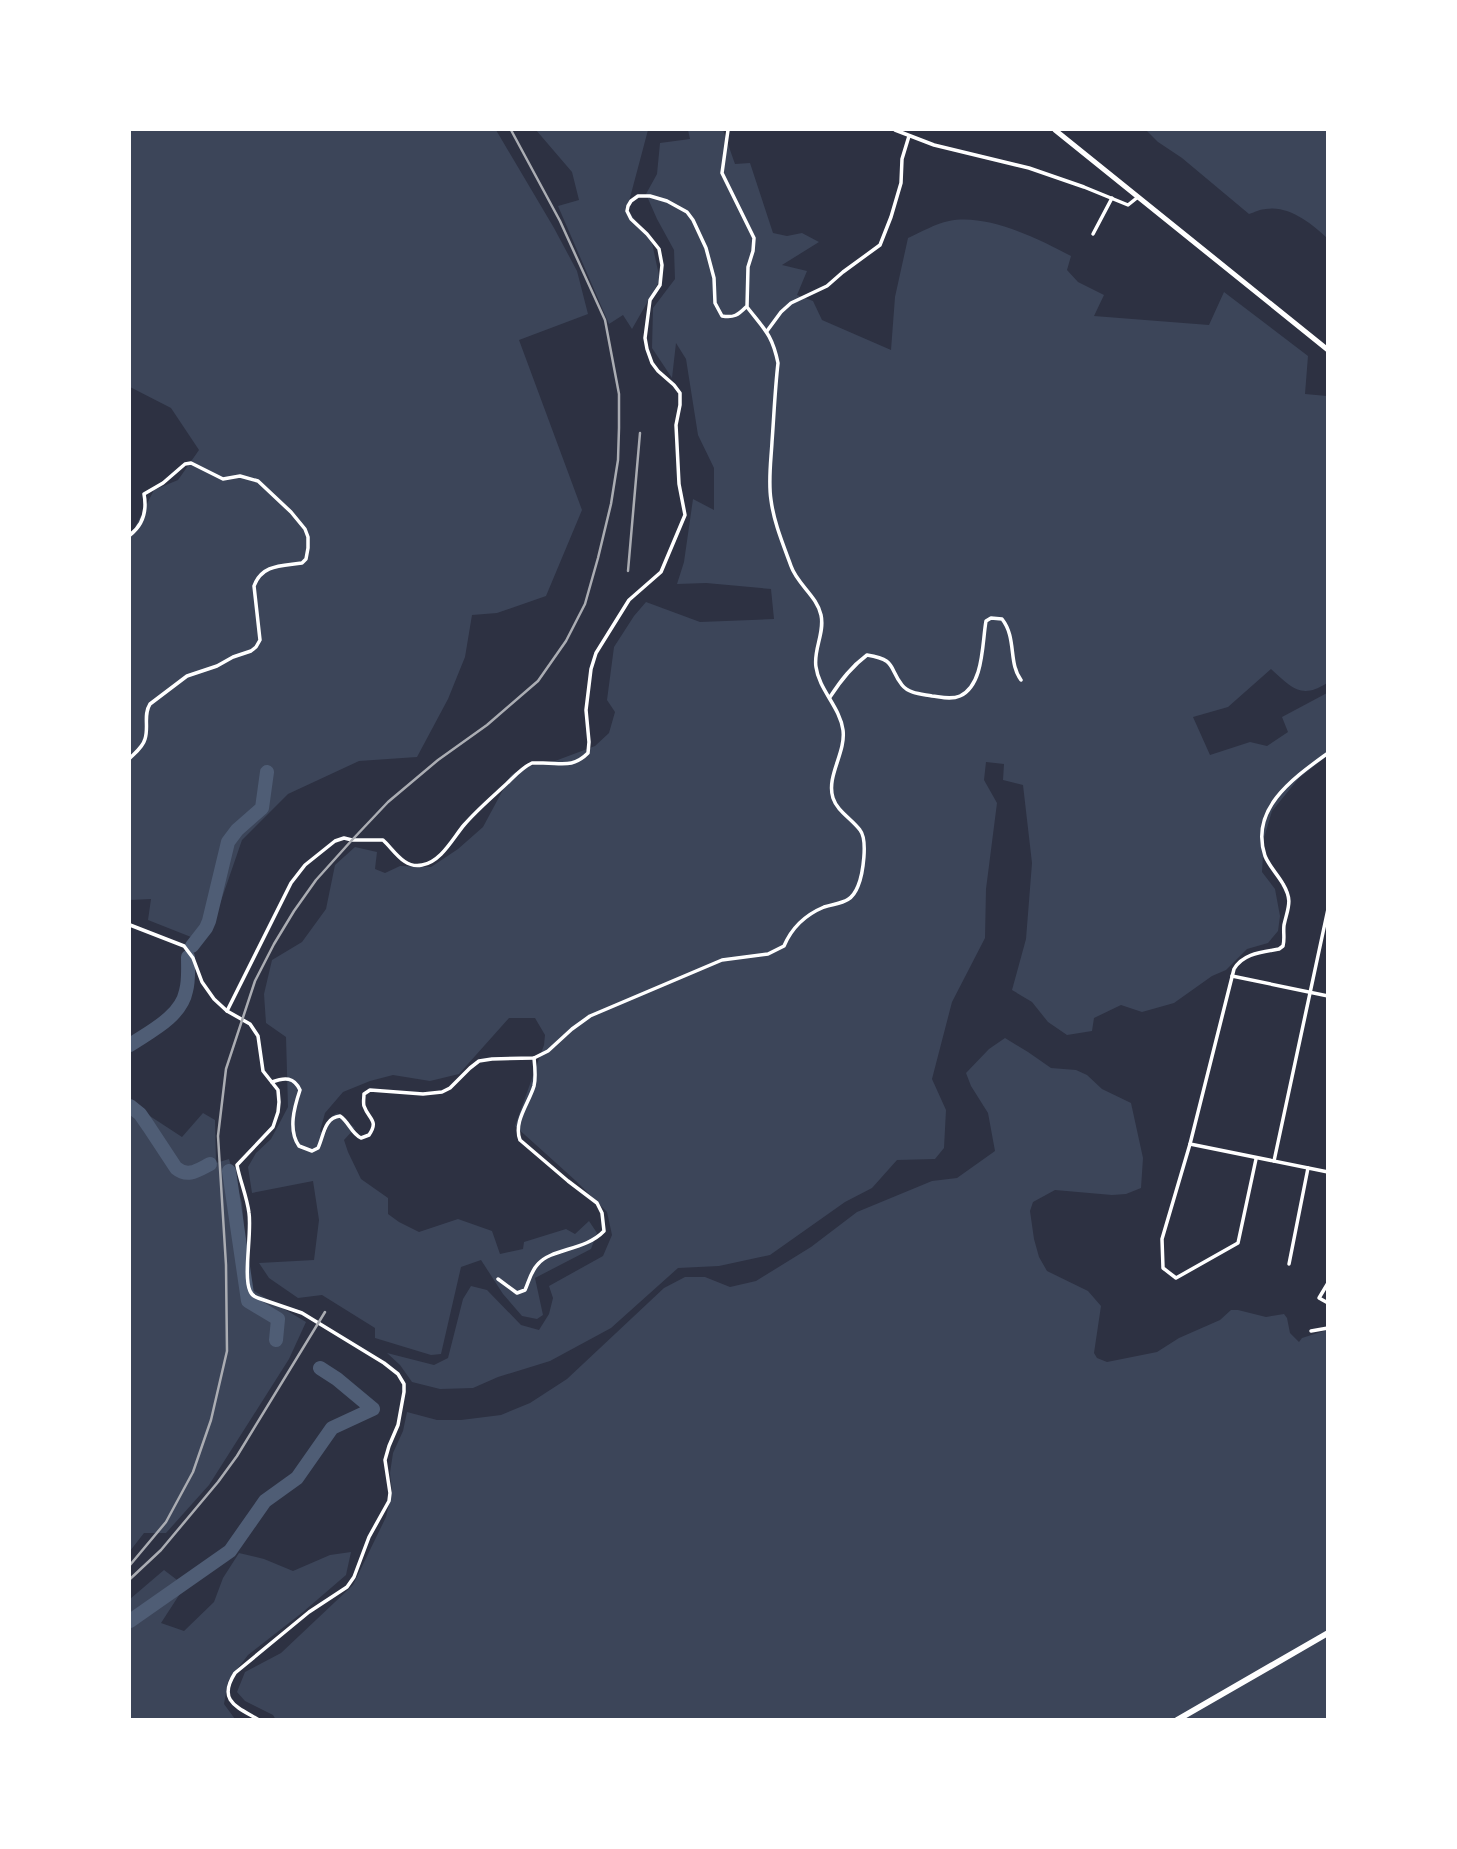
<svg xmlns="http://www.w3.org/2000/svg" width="1457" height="1849" font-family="'Titillium Web',sans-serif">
  <rect width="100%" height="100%" fill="#2d3142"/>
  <!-- green -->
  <g fill="#3c4559">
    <path d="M130,130H496L554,228L577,271L588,314L519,340L582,510L546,596L497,613L472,615L465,657L448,699L417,757L359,761L288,794L242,840L213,924L191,937L148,920L151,899L130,900V537L154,490L178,480L199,450L171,408L130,387Z"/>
    <path d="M536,130H648L627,209L652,243L660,280L632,329L623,315L609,324L558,206L579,200L572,172Z"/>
    <path d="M688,130H723L735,164L750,163L773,233L787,236L802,233L819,242L782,265L807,271L797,295L813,301L822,320L891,350L895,297L908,238C921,232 935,224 949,221C987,213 1039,239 1071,256L1067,270L1078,282L1104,295L1094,316L1209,325L1224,292L1308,356L1305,394L1327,396V683C1301,700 1291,687 1271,669L1228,707L1193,717L1210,755L1250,742L1267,746L1288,732L1282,717L1327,693V756L1299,778L1272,811L1264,838L1262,872L1275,889L1280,916L1278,931L1268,943L1247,949L1226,970L1212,976L1174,1003L1142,1012L1121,1005L1094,1018L1092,1031L1067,1035L1048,1022L1032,1002L1012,990L1026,939L1032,863L1023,785L1003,780L1004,764L986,762L984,780L997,803L986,889L985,938L952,1002L932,1079L946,1110L944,1148L935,1159L897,1160L872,1188L845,1202L770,1255L719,1266L678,1268L611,1328L550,1361L498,1377L473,1388L440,1389L412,1382L400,1365L387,1353L434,1365L448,1358L463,1299L471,1286L487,1290L521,1325L539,1330L549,1314L553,1298L549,1286L603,1256L612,1235L607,1212L576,1181L515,1126L544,1045L545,1035L535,1018H509L459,1074L430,1081L393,1075L370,1081L343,1092L325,1113L320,1131L325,1135L331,1117L337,1113L355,1128L344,1140L348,1152L361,1179L388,1198V1214L399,1222L419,1232L458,1219L492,1231L500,1254L523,1249L524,1242L566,1229L575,1234L589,1221L597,1233L591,1249L535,1278L543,1315L537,1319L522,1316L503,1294L481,1260L461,1267L441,1354L431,1355L375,1338V1328L322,1295L298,1298L269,1278L259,1263L314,1260L319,1220L313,1181L252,1193L248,1167L256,1153L271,1139L288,1107L286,1037L266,1023L264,994L272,960L302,942L326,909L335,865L355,847L377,852L375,869L385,873L400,866L431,867L458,849L483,827L511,775L525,767L555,761L595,746L609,733L615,712L607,700L614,647L634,616L646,602L700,622L774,619L771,589L706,583L677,584L684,562L693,499L714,510V468L698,435L686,359L676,343L672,378L652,348L653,308L675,279L674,250L657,219L646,194L657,174L660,143L690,139Z"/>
    <path d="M1146,130H1327V238C1312,224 1289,205 1266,209C1261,209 1255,212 1249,214L1182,158L1158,142Z"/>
    <path d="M1005,1038L1028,1052L1051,1068L1076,1070L1087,1075L1102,1089L1131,1103L1143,1158L1141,1188L1126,1194L1112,1195L1055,1190L1033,1202L1030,1211L1034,1239L1039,1257L1047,1271L1088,1291L1101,1306L1094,1353L1097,1358L1107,1362L1157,1352L1179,1338L1220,1320L1231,1310H1238L1266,1317L1284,1314L1287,1318L1290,1333L1299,1342L1302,1338L1327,1330V1719L276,1720L273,1715L245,1701L237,1692L245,1672L281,1653L353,1585L386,1517L392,1491L390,1473L393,1453L403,1431L407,1412L437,1420H461L501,1415L530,1403L567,1379L664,1288L685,1277H705L730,1287L756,1281L811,1247L857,1212L932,1181L957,1178L995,1151L988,1113L971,1086L966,1073L989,1049Z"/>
    <path d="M130,1103L182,1137L203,1113L215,1120L216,1163L229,1159L242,1203L249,1288L306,1322L289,1359L209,1485L166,1533H144L130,1551Z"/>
    <path d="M351,1552L346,1575L303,1612L248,1655L228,1681L224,1704L235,1719H130V1599L164,1570L185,1586L161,1623L184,1631L214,1602L223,1578L239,1553L264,1559L293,1571L330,1555Z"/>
  </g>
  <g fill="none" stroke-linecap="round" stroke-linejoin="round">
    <!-- river -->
    <g stroke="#4f5d75" stroke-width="14">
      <path d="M192,946L206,928L209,921L228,842L237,830L262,808L267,772"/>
      <path d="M130,1045C149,1032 181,1017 186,991C189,981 188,968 188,957"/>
      <path d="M130,1106L140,1114L149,1127L176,1168C188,1178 198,1170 210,1164"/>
      <path d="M229,1171L248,1301L278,1319L276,1340"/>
      <path d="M130,1621L230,1551L265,1501L297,1478L332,1428L373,1409L337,1379L320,1368"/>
    </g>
    <!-- minor -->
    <g stroke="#fff" stroke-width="3.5">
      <path d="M895,130L934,145L1029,168L1084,187L1128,205L1138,197"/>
      <path d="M1093,234L1112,198"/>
      <path d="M767,331L781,312L791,303L827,286L843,272L880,245L891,217L901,183L902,159L909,136"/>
      <path d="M130,535C143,525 147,510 144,494L163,483L185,464L191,463L223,479L240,476L258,481L291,512L305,529L308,537V548L306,559L302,563C282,566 262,564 254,586L260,640L256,647L251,651L233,657L217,666L187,676L150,704C143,715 149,727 145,739C143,747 135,753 130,758"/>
      <path d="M830,697C841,680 851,667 867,655C897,660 888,667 902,685C909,694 922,694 932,696C941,697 951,700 960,696C984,685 982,643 986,621L991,618L1002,619C1017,638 1008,663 1021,680"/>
      <path d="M1328,753C1295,777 1249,808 1265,856C1269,866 1278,875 1283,884C1293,901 1288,907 1284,925C1283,932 1285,939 1283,946L1279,949C1263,952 1243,953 1234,969L1190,1144L1328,1172"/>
      <path d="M130,925L184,946L193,958L202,982L214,999L227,1011L250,1024L258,1036L263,1071L278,1090L279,1102L278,1112L273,1127L237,1165C240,1181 247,1197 249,1213C252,1233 243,1276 250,1291C252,1296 254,1296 258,1298L302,1313L384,1363L398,1374L404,1384V1392L398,1425L389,1446L385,1460L390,1493L389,1501L369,1537L354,1577L347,1587L309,1612L235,1673C217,1701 237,1707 259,1720"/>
      <path d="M1232,976L1328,996"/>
      <path d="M227,1011L291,883L305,865L335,841L344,838L352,840H383C394,850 404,869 422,865C441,862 453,838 464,825C476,811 490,799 503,787C512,779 521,768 532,763C534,763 541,763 543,763C562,763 573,768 588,753L589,742L586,710L591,669L596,653L629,600L661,572L685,515L679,484L676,425L680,405V393L674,385L658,371L652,363L647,349L645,338L650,300L660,285L662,265L659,249L647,234L631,219L627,211L628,206L631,201L638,196H650L667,201L687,212L693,220L706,248L714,278L715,303L722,316C734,318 738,315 746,307"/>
      <path d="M272,1082C285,1077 294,1077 300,1090C294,1108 288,1130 299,1146L312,1151L318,1148C324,1135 324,1118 340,1116C349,1122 351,1133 361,1138L369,1135C379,1120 369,1120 364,1106C363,1103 364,1097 364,1094L370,1090L423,1094L442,1092L450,1088L470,1068L479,1061L492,1059L534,1058L548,1051L572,1029L590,1016L722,960L768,954L784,946C792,927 805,915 824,907C840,902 851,904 858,886C863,874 868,840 860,830C852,819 837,811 833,798C826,776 846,753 843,730C840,707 819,690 816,667C813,650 825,633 821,615C817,596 797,584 791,566C783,544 774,523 771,500C768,481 771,461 772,442C774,415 775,389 778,363C772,334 764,329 747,307L748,267L753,251L754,238L722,173L728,130"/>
      <path d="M1190,1144L1162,1239L1163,1268L1176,1278L1238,1243L1256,1159"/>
      <path d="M1274,1161L1328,909"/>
      <path d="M1289,1264L1308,1168"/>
      <path d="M498,1279L517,1293L525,1290C529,1281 531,1271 538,1264C552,1248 585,1251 604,1231L602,1213L597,1203L568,1181L520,1140C513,1122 529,1103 534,1086C536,1078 535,1067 534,1058"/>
      <path d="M1328,1283L1319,1298L1328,1303"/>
      <path d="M1311,1331L1328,1328"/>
    </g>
    <!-- primary -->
    <path stroke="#fff" stroke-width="5" d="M1055,130L1328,350"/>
    <!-- motorway -->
    <path stroke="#fff" stroke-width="6" d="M1177,1720L1328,1633"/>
    <!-- rail -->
    <g stroke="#abadb3" stroke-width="2.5">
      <path d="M628,571L640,433"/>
      <path d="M130,1565L166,1522L193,1472L211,1420L227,1351L226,1265L218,1136L226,1069L255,981L274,944L294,911L316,880L352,840L388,802L438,760L487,725L538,681L566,641L585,604L598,558L611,504L618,460L619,428V394L605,320L560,221L511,130"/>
      <path d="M130,1579L161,1550L218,1482L237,1456L325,1312"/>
    </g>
  </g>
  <!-- border -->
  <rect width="1457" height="1849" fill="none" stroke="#ffffff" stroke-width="262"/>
</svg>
